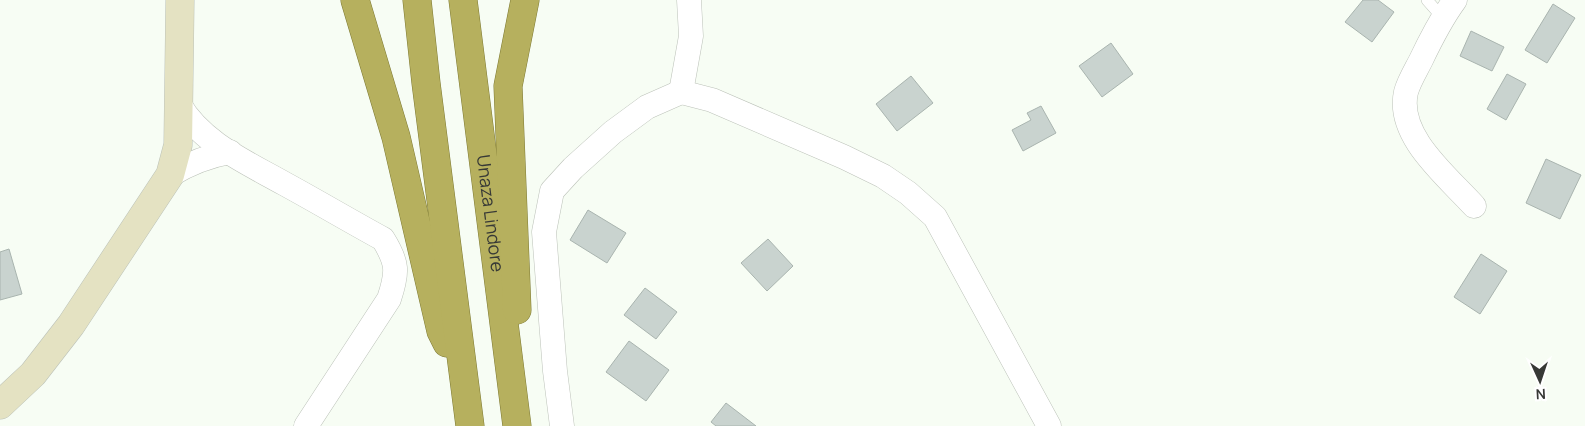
<svg xmlns="http://www.w3.org/2000/svg" width="1585" height="426" font-family="Manrope,sans-serif">
  <rect width="100%" height="100%" fill="#f7fdf4"/>
  <!-- building -->
  <g fill="#c9d3cf" stroke="#a9b4af">
    <path d="M1363,0H1378L1394,12L1372,42L1345,22Z"/>
    <path d="M1553,4L1575,18L1547,63L1525,50Z"/>
    <path d="M1471,31L1504,47L1492,71L1460,56Z"/>
    <path d="M1111,43L1133,74L1102,97L1079,66Z"/>
    <path d="M1507,74L1526,84L1506,120L1487,109Z"/>
    <path d="M911,76L933,103L897,131L876,104Z"/>
    <path d="M1041,106L1056,133L1023,151L1012,130L1031,120L1027,113Z"/>
    <path d="M1546,159L1581,175L1560,219L1526,203Z"/>
    <path d="M588,210L626,233L607,263L570,240Z"/>
    <path d="M768,239L793,266L767,291L741,263Z"/>
    <path d="M9,249L22,294L0,300V252Z"/>
    <path d="M1481,254L1507,271L1480,314L1454,297Z"/>
    <path d="M645,288L677,312L656,339L624,315Z"/>
    <path d="M629,341L669,370L646,401L606,372Z"/>
    <path d="M726,403L756,426H716L711,422Z"/>
  </g>
  <g fill="none" stroke-linecap="round" stroke-linejoin="round">
    <!-- service casing -->
    <g stroke="#bcc2b9" stroke-width="12">
      <path id="service" d="M1427,0L1442,17"/>
    </g>
    <!-- minor casing -->
    <g stroke="#bcc2b9" stroke-width="25">
      <g id="minor">
        <path d="M1455,0C1441,19 1431,39 1421,60C1416,70 1409,81 1406,92C1396,136 1447,176 1474,206"/>
        <path d="M681,92L712,100L844,157L883,176L908,193L935,217L1049,426"/>
        <path d="M681,92L691,36L689,0"/>
        <path d="M179,104C201,143 248,163 285,184C318,202 350,221 383,239C398,263 398,272 389,299L306,426"/>
        <path d="M170,175C190,163 207,156 230,152"/>
        <path d="M562,426L555,371L544,232L552,191L573,168L613,132L647,107L681,92"/>
      </g>
    </g>
    <!-- secondary casing -->
    <g stroke="#bcc2b9" stroke-width="29">
      <path id="secondary" d="M0,405L33,374L71,325L170,175L178,145L180,0"/>
    </g>
    <!-- trunk casing -->
    <g stroke="#7e7a35" stroke-width="29">
      <g id="trunk">
        <path d="M355,0L396,137L441,331L447,343"/>
        <path d="M417,0L426,83L470,426"/>
        <path id="s1" d="M463,0L517,426"/>
        <path d="M517,310L508,86L525,0"/>
      </g>
    </g>
    <!-- service -->
    <use href="#service" stroke="#fff" stroke-width="11"/>
    <!-- minor -->
    <use href="#minor" stroke="#fff" stroke-width="24"/>
    <!-- secondary -->
    <use href="#secondary" stroke="#e4e2c2" stroke-width="28"/>
    <!-- trunk -->
    <use href="#trunk" stroke="#b6b05e" stroke-width="28"/>
  </g>
  <g text-anchor="middle" stroke-width="5" stroke-linejoin="round" paint-order="stroke">
    <!-- street labels -->
    <g font-size="18" fill="#373936" stroke="#fff">
      <text dy="6" stroke="none"><textPath href="#s1" startOffset="215">Unaza Lindore</textPath></text>
    </g>
  </g>
  <!-- north arrow -->
  <g transform="translate(1540 381) rotate(177)" stroke="#ffffff" stroke-width="4" paint-order="stroke">
  <path d="M0-4L9 19L0 12L-9 19Z" fill="#373936"/>
  <text y="-8" font-size="14" font-weight="bold" text-anchor="middle" fill="#373936">N</text>
  </g>
</svg>
